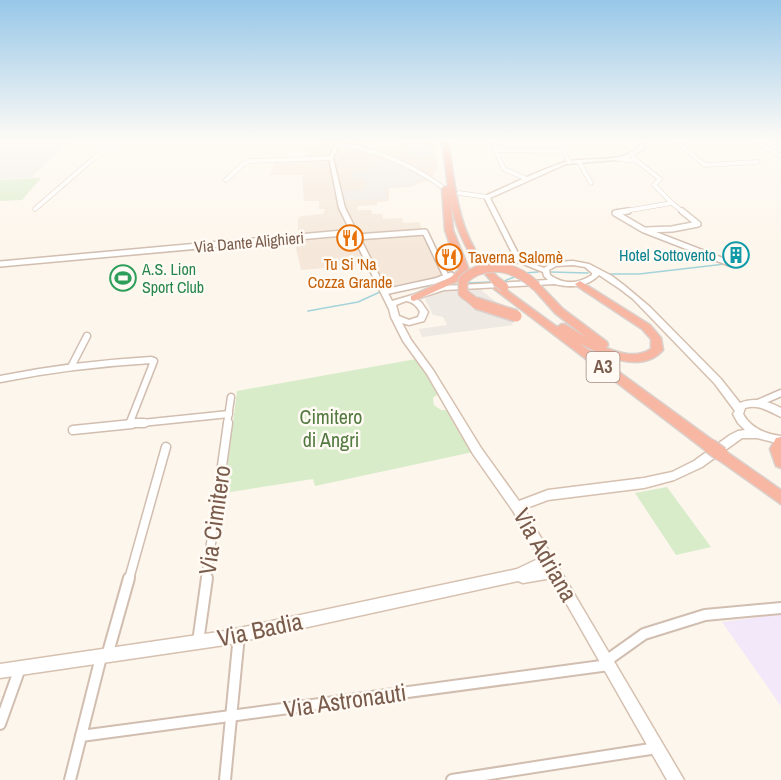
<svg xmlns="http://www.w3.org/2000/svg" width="781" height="780" font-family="'Archivo Narrow',sans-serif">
  <rect width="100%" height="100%" fill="#fdf6ec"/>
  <!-- residential -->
  <path fill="#f5e8da" d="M324,140H361L360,143L373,144L375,150L402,148L394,140H428L435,147L437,168L431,179L410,187L389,188V201L377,202V205L358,206L357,210H371L372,214H382L383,219L402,218L404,223L419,222L443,276L379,288L370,272H366L362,265L301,270L294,239L298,236V219L301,216L323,214L325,209H319V201H304L302,175H270L276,160L308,157L311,152L300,151L301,146H319Z"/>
  <!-- industrial -->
  <g fill="#efe9e4">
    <path d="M0,140H21L20,142L71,141L30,178L0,179Z"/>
    <path d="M425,140L434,148L428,149L433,156L414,158L397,141Z"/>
    <path d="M391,160L399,166L428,176L426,179L408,186L386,187L387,199L343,201L341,191L365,189L364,179H353L351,171L370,169L369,162Z"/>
    <path d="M480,289L502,307L513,325L422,337L419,329L447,325L443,317L433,315L425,299L429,296L440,291Z"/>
  </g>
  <!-- education -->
  <path fill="#f3e8fa" d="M781,614V706L722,622Z"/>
  <!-- green -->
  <g fill="#d8ecc9">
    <path d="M41,178L22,200L0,201V180Z"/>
    <path d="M416,359L439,393L433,398L434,405L441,410H449L473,452L315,486L313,479L224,493L237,391Z"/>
    <path d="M667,487L711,547L676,555L635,493Z"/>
  </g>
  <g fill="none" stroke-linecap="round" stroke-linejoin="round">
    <!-- stream -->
    <g stroke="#a5d3da" stroke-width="1.5">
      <path d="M551,272L588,273"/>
      <path d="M524,273L538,272"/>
      <path d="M607,274H639L725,264"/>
      <path d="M502,282L514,277"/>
      <path d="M466,283L491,282"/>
      <path d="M308,311L358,302L380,292"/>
    </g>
    <!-- street-far4 casing -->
    <g stroke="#d1beb0" stroke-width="5">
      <g id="street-far4">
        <path d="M491,140L504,169L527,179"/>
        <path d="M674,140L705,165L758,162"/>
        <path d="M753,140L781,156"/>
        <path d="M337,144C373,148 412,165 441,186"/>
        <path d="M495,150L564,151L569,162"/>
        <path d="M618,159L637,161L631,154"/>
        <path d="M579,162L591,183"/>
        <path d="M226,180L244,163L250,161L331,158"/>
        <path d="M459,193L487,197"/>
        <path d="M672,203L683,212"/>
        <path d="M35,209L94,158L121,140"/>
        <path d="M619,212L672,203L654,185L660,179L637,161"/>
      </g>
    </g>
    <!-- street-far3 casing -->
    <g stroke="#d1beb0" stroke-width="8">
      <g id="street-far3">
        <path d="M628,211L615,213L644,230L729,263"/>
        <path d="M646,230L672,229L698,224L682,211"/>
        <path d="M356,237L425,232L447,278"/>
        <path d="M503,263L518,260"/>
        <path d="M0,264L354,232"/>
        <path d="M384,292L435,281L451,275"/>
      </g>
    </g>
    <!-- street-far2 casing -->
    <g stroke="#d1beb0" stroke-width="9">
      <g id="street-far2">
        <path d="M71,367L87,336"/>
        <path d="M0,379C50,369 100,363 151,360L154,361L130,422L132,424L229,414"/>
        <path d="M758,403L781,393"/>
        <path d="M227,424L231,397"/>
      </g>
    </g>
    <!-- street-far1 casing -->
    <g stroke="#d1beb0" stroke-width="11">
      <g id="street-far1">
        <path d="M131,423H144"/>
        <path d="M73,430L132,424"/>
        <path d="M129,579L166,447"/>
        <path d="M206,579L228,423"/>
      </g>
    </g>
    <!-- street casing -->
    <g stroke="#d1beb0" stroke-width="14">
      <g id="street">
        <path d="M198,642L207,578"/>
        <path d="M107,656L129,578"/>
        <path d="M606,661L644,634L705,615L781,608"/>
        <path d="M0,724L20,668"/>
        <path d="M81,736L609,665"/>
        <path d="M70,780L101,657"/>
        <path d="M225,780L239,635"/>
        <path d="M452,780L657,748"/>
      </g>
    </g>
    <!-- secondary casing -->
    <g stroke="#d6c0b0" stroke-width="3">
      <path id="secondary" d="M337,140H341L333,158L345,208L392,301L443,286L548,280L544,276L543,272L516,261L484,197L485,196C510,185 536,172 562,163C584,155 632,167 643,140H647L644,149L627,159L566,164L490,198L521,259L544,268L554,262L573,261L589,264L612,276L625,286L650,307L721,379L740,403C755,397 767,401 781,408V417C768,411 759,404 745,408L743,414C751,428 765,434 781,436V444L757,438H742L702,467L674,480L644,488L548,500L524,509L684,780H667L552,578L523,583L518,581L225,645L0,678V664L225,631L517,569L540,558L513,511L473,454L427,374L403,341L391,317L389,309L339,208L329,158ZM573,265L585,267L592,273V275C578,284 564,285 550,275L549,270L556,266ZM599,275L620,289L633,299L715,384L735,411L733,414L738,423L745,430L738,431L730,435L694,461L672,472L644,478L548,490L519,501L481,448L433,370L411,340L402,323L409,325L424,321L428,312L421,302L416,299L444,290L555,284C570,288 588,287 599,275ZM406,301C413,302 417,306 420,312L418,317L409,320L399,316L396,305Z"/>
    </g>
    <!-- highway casing -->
    <g stroke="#dad1cd" stroke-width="3">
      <g id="highway">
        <path d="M442,140H448C454,177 456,216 474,248C481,261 492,270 501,281L496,284L493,283C471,259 457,235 451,203L453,230L469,270L458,281L414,301L411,300V296L451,277L459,270L445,230L442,188L448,186Z"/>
        <path d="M580,281L650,325L661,338L663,350C641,375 602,355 579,343L715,442L717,446L715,450L710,451L705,450L493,288L498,285L501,286L557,327L562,324L566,325L587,338L555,313L531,286L533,284H539L563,309L607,342L608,345L606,348C622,354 637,358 651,349V339L642,329L577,286L575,284Z"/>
        <path d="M781,437V468L776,466L770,449L776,438Z"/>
        <path d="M721,448L781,490V504L716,458L714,454L716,450Z"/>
      </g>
    </g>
    <!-- street-far4 -->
    <use href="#street-far4" stroke="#fff" stroke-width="4"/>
    <!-- street-far3 -->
    <use href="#street-far3" stroke="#fff" stroke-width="5"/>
    <!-- street-far2 -->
    <use href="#street-far2" stroke="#fff" stroke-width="6"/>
    <!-- street-far1 -->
    <use href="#street-far1" stroke="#fff" stroke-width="8"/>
    <!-- street -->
    <use href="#street" stroke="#fff" stroke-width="10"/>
    <!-- secondary -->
    <use href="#secondary" fill="#fff" fill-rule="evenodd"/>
    <!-- highway -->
    <use href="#highway" fill="#f7b7a3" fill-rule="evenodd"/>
    <!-- highway-bridge-far2 casing -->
    <g stroke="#dad1cd" stroke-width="11" stroke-linecap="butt">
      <g id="highway-bridge-far2">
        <path d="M496,281L504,287"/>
        <path d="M479,305L463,293V280C486,259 515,266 536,286"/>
      </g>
    </g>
    <!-- highway-bridge-far1 casing -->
    <g stroke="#dad1cd" stroke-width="14" stroke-linecap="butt">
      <path id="highway-bridge-far1" d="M476,303L516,316"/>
    </g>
    <!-- highway-bridge casing -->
    <g stroke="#dad1cd" stroke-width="17" stroke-linecap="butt">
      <path id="highway-bridge" d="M710,446L721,454"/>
    </g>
    <!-- highway-bridge-far2 -->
    <use href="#highway-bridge-far2" stroke="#f7b7a3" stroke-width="9"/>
    <!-- highway-bridge-far1 -->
    <use href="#highway-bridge-far1" stroke="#f7b7a3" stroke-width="11"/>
    <!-- highway-bridge -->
    <use href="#highway-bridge" stroke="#f7b7a3" stroke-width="14"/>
  </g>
  <!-- sky -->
  <linearGradient id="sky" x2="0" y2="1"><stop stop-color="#97c7e8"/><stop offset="0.56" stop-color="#fefbf6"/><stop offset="1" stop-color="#fefbf6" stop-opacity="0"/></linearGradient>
  <rect width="781" height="250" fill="url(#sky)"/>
  <!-- icons -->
  <defs>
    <g id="restaurant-ring" transform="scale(1.35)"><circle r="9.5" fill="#fffaf3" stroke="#e8710a" stroke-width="1.5"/><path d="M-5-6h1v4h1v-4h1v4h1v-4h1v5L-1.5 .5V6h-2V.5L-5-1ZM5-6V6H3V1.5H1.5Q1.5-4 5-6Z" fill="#e8710a"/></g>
    <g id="building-ring" transform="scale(1.35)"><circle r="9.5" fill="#fffaf3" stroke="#0f9aa8" stroke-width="1.5"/><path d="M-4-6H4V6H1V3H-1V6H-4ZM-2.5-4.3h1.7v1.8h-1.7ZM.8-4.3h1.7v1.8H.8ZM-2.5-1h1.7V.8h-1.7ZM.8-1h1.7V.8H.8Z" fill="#0f9aa8"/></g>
    <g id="stadium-ring" transform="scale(1.35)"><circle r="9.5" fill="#fffaf3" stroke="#2e9e5b" stroke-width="1.5"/><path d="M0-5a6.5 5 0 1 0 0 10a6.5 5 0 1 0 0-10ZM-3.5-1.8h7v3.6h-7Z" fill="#2e9e5b"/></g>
  </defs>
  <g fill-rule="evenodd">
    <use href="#restaurant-ring" x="350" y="238"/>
    <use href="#building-ring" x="736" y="255"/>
    <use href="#restaurant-ring" x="449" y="257"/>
    <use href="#stadium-ring" x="123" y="278"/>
  </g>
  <g text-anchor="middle" stroke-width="5" stroke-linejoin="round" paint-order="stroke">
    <!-- far-street labels -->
    <g font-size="16" fill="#7a5c4d" stroke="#fffaf3">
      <text transform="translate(249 242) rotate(-5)" y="6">Via Dante Alighieri</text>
    </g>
    <!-- far-culture labels -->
    <g font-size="16" fill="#0d838f" stroke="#fffaf3" text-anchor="end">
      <text x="716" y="261">Hotel Sottovento</text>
    </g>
    <!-- far-food labels -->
    <g font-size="16" fill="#c56008" stroke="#fffaf3" text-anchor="start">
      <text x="468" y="263">Taverna Salomè</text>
      <text x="350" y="270" text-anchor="middle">Tu Si 'Na<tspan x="350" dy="18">Cozza Grande</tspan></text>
    </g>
    <!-- far-leisure labels -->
    <g font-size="16" fill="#27864d" stroke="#fffaf3" text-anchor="start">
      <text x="142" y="275">A.S. Lion<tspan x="142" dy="18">Sport Club</tspan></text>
    </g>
    <!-- shield labels -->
    <rect fill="#fffaf3" stroke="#a28b7f" stroke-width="1.5" x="586.5" y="352" width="33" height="30" rx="4.5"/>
    <g font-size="18" font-weight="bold" fill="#7a5c4d">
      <text x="603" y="373">A3</text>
    </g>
    <!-- park labels -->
    <g font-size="20" fill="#537a41" stroke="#fffaf3">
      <text x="331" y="424">Cimitero<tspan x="331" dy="23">di Angri</tspan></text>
    </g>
    <!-- near-street labels -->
    <g font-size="24" fill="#7a5c4d" stroke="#fffaf3">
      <text transform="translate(215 520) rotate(-82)" y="8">Via Cimitero</text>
      <text transform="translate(545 555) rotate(60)" y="8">Via Adriana</text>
      <text transform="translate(260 630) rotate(-12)" y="8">Via Badia</text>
      <text transform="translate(345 701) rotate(-8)" y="8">Via Astronauti</text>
    </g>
  </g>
</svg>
